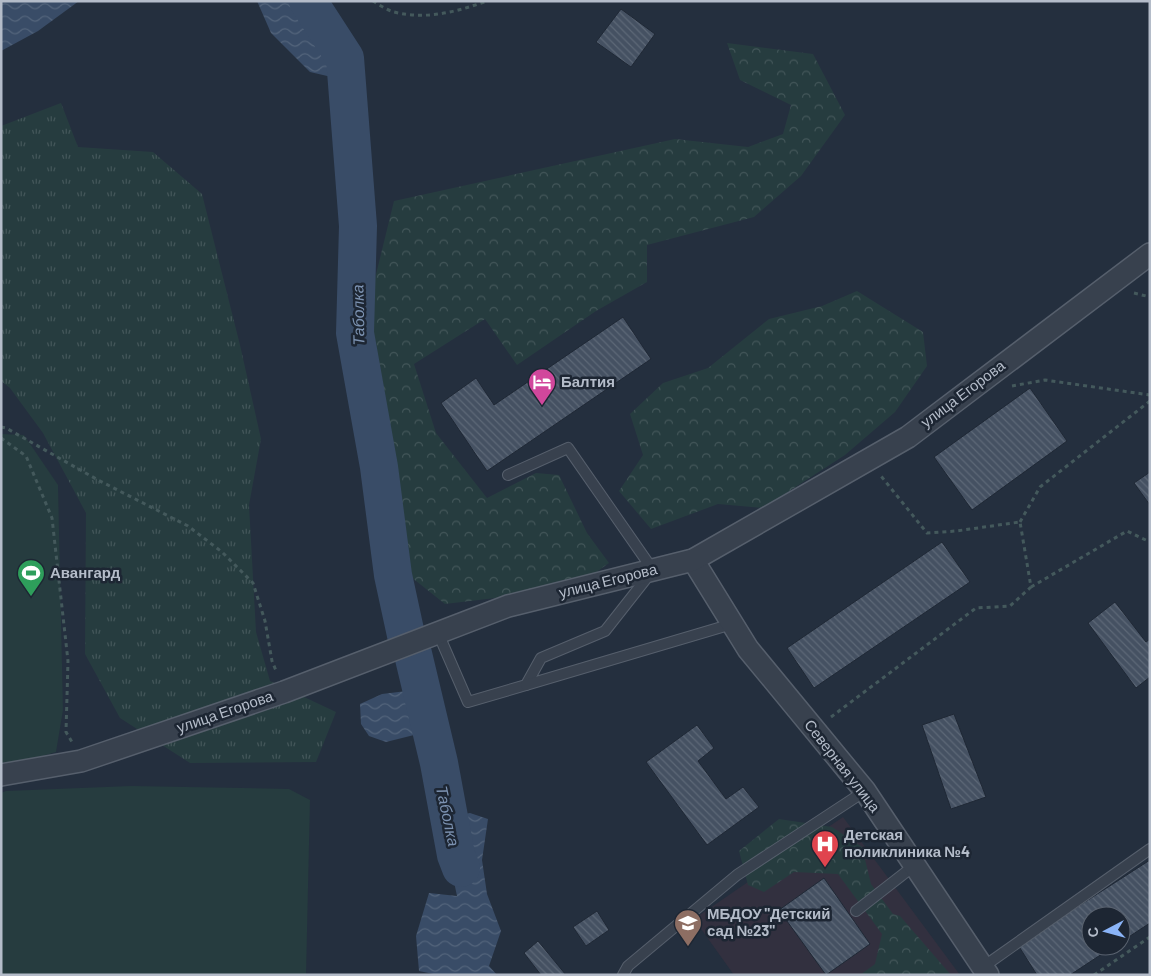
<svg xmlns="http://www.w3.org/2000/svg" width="1151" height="976" font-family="Barlow,sans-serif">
  <defs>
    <pattern id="grass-tufts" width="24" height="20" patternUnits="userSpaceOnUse" patternTransform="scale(1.25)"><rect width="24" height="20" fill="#263c3f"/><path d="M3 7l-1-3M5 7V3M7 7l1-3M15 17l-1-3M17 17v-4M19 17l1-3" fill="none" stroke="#435659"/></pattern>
    <pattern id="forest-crowns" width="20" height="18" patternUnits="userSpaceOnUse" patternTransform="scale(1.25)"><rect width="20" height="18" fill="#263c3f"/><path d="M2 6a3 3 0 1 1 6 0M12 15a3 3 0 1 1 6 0" fill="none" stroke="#435659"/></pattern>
    <pattern id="water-waves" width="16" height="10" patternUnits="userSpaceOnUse" patternTransform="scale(1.25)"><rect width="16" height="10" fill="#394c67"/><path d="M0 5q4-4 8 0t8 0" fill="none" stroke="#53647b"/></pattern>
    <pattern id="building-back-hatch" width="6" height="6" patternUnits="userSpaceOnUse" patternTransform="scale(1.25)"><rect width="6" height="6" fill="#455162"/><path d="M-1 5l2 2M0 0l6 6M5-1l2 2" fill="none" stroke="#5d6877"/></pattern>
  </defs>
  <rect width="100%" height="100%" fill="#242f3e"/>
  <!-- medical -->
  <path fill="#32303f" d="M843,817L960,975H734L694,919Z"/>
  <!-- grass -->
  <path fill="url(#grass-tufts)" d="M61,103L78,147L153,152L202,194L240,345L261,439L249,505L256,632L270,681L336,712L316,762L190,763L120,718L85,654L86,513L43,433L10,388L1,381V126Z"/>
  <!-- forest -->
  <g fill="url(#forest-crowns)">
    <path d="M727,43L813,54L845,115L801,176L754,217L647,245V282L596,311L517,365L485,319L414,364L436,433L487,498L536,473L559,475L587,533L609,563L587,579L536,593L445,604L406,573L395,490L367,311L394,201L675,139L748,147L783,134L791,105L740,80Z"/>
    <path d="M857,291L923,332L927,366L895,412L845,455L763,508L718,504L651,529L619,491L643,455L630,414L663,383L708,368L769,319L822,306Z"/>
    <path d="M779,819L832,827L862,847L871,884L893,914L900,916L951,975H860L875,964L882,934L838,874L794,872L764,892L748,885L739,851Z"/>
  </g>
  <!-- green -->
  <g fill="#263c3f">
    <path d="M1,434L24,435L58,485L63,710L56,752L1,768Z"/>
    <path d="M131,786L289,789L310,800L306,975H1V793L6,791Z"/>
  </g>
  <!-- water -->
  <g fill="url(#water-waves)">
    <path d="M1,1H79L38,31L1,51Z"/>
    <path d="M257,1H324L334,18L354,66L346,76L336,78L310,72L271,33Z"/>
    <path d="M415,690L434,697L437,716L414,735L386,742L369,736L361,724L360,704L382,694Z"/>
    <path d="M470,813L488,819L482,860L487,894L501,931L489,966L497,975H438L419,971L416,936L429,893L457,896L445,839L449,817Z"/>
  </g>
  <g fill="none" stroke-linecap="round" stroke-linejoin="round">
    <!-- river -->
    <g stroke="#394c67" stroke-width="38">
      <path d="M308,1L345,58L358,226L355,333L379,467L393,575L406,635"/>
      <path d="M413,654L439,763L456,855L461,868"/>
    </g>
  </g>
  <!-- building -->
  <g fill="url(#building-back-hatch)" stroke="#1f2835">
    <path d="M621,9L655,34L631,67L596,42Z"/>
    <path d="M623,317L651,359L487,471L441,403L476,378L494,405Z"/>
    <path d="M1030,388L1067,441L972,510L934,457Z"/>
    <path d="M1150,472V505L1134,483Z"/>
    <path d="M942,542L970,582L814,688L787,648Z"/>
    <path d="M1115,602L1146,642L1150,639V677L1136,688L1088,623Z"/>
    <path d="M954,714L986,797L951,809L922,725Z"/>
    <path d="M697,725L714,748L698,761L726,799L743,787L759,807L707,845L646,762Z"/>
    <path d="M1150,860V923L1121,942V916H1091V946H1114L1070,975H1037L1018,945Z"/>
    <path d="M824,878L870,944L826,975L779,910Z"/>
    <path d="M597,911L609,930L586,946L573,927Z"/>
    <path d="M538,941L566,975H541L524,953Z"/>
  </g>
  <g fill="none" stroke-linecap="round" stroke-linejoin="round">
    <!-- lane casing -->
    <g stroke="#565f6c" stroke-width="12">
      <g id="lane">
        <path d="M438,633L468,702L526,685L541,658L605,631L653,570L568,448L508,475"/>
        <path d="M526,685L732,624"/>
        <path d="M856,911L915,865"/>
        <path d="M983,967L1150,849"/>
        <path d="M623,975L628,966L737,875L865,791"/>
      </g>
    </g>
    <!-- street casing -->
    <g stroke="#565f6c" stroke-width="24">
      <g id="street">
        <path d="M693,560L748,649L865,791L988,975"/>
        <path d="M1,775L81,761L284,692L508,606L693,560L908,437L1150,254"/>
      </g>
    </g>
    <!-- path -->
    <g stroke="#44595c" stroke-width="3" stroke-dasharray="4 4" stroke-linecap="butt">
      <path d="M373,1C379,5 387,10 394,12C426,20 456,12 487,1"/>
      <path d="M1134,293L1150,297"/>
      <path d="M1012,386L1045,380L1150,395"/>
      <path d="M1,427L6,428L98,480L188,526L222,552L253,583L265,621L272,661L277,673"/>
      <path d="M1,438L26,456L52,518L68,661L66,732L72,742"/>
      <path d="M1020,522L1040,487L1150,401"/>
      <path d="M1031,587L1127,531L1150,542"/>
      <path d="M831,717L976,608L1010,606L1031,587L1020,522L956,531L927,533L881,476"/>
      <path d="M1094,975L1150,937"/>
    </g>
    <!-- lane -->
    <use href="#lane" stroke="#38414e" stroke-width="10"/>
    <!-- street -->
    <use href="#street" stroke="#38414e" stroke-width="21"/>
  </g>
  <!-- icons -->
  <defs>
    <g id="hotel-pin" transform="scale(1.4375)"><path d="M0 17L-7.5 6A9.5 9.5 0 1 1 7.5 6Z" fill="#d1479c" stroke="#1d2633"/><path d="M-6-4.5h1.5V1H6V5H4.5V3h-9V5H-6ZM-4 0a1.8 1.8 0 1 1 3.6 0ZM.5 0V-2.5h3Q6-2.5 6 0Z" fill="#fff"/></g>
    <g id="stadium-pin" transform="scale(1.4375)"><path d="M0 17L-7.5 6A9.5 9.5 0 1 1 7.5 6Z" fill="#2e9e5b" stroke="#1d2633"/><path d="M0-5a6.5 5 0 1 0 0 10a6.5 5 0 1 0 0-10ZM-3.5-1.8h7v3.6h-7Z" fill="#fff"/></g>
    <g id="hospital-pin" transform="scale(1.4375)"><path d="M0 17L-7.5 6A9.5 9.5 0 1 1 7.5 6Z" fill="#e0444e" stroke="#1d2633"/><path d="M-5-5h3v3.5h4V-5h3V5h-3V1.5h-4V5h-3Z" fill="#fff"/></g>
    <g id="school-pin" transform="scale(1.4375)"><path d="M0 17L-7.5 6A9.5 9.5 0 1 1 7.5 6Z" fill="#8d6e63" stroke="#1d2633"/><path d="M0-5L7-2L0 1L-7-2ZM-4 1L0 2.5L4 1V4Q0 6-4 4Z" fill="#fff"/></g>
  </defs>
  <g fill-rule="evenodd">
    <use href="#hotel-pin" x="542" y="382"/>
    <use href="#stadium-pin" x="31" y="573"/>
    <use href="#hospital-pin" x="825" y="844"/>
    <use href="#school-pin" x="688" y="923"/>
  </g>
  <g text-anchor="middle" stroke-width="5" stroke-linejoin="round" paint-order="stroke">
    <!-- poi labels -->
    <g font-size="15" font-weight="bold" fill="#b4bcc9" stroke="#1d2633" text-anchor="start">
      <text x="561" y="387">Балтия</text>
      <text x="50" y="578">Авангард</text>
      <text x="844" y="840">Детская<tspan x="844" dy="17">поликлиника №4</tspan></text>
      <text x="707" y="919">МБДОУ "Детский<tspan x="707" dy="17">сад №23"</tspan></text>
    </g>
    <!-- street labels -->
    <g font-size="15" fill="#b4bcc9" stroke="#1d2633">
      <text transform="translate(963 394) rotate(-37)" y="5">улица Егорова</text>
      <text transform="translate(608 581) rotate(-14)" y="5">улица Егорова</text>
      <text transform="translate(225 712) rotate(-19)" y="5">улица Егорова</text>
      <text transform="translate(842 766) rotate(52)" y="5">Северная улица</text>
    </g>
    <!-- water labels -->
    <g font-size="16" font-style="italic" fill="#7c92b1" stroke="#1d2633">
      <text transform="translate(358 315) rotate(-91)" y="6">Таболка</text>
      <text transform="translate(448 816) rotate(78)" y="6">Таболка</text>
    </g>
  </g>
  <!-- border -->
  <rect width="1151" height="976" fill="none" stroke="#b4bcc9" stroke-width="5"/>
  <!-- north arrow -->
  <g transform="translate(1106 931) rotate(264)"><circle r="24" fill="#1d2633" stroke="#59626f"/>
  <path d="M0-4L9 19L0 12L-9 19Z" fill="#8ab4f8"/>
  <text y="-8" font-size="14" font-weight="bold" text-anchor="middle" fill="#b4bcc9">С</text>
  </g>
</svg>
